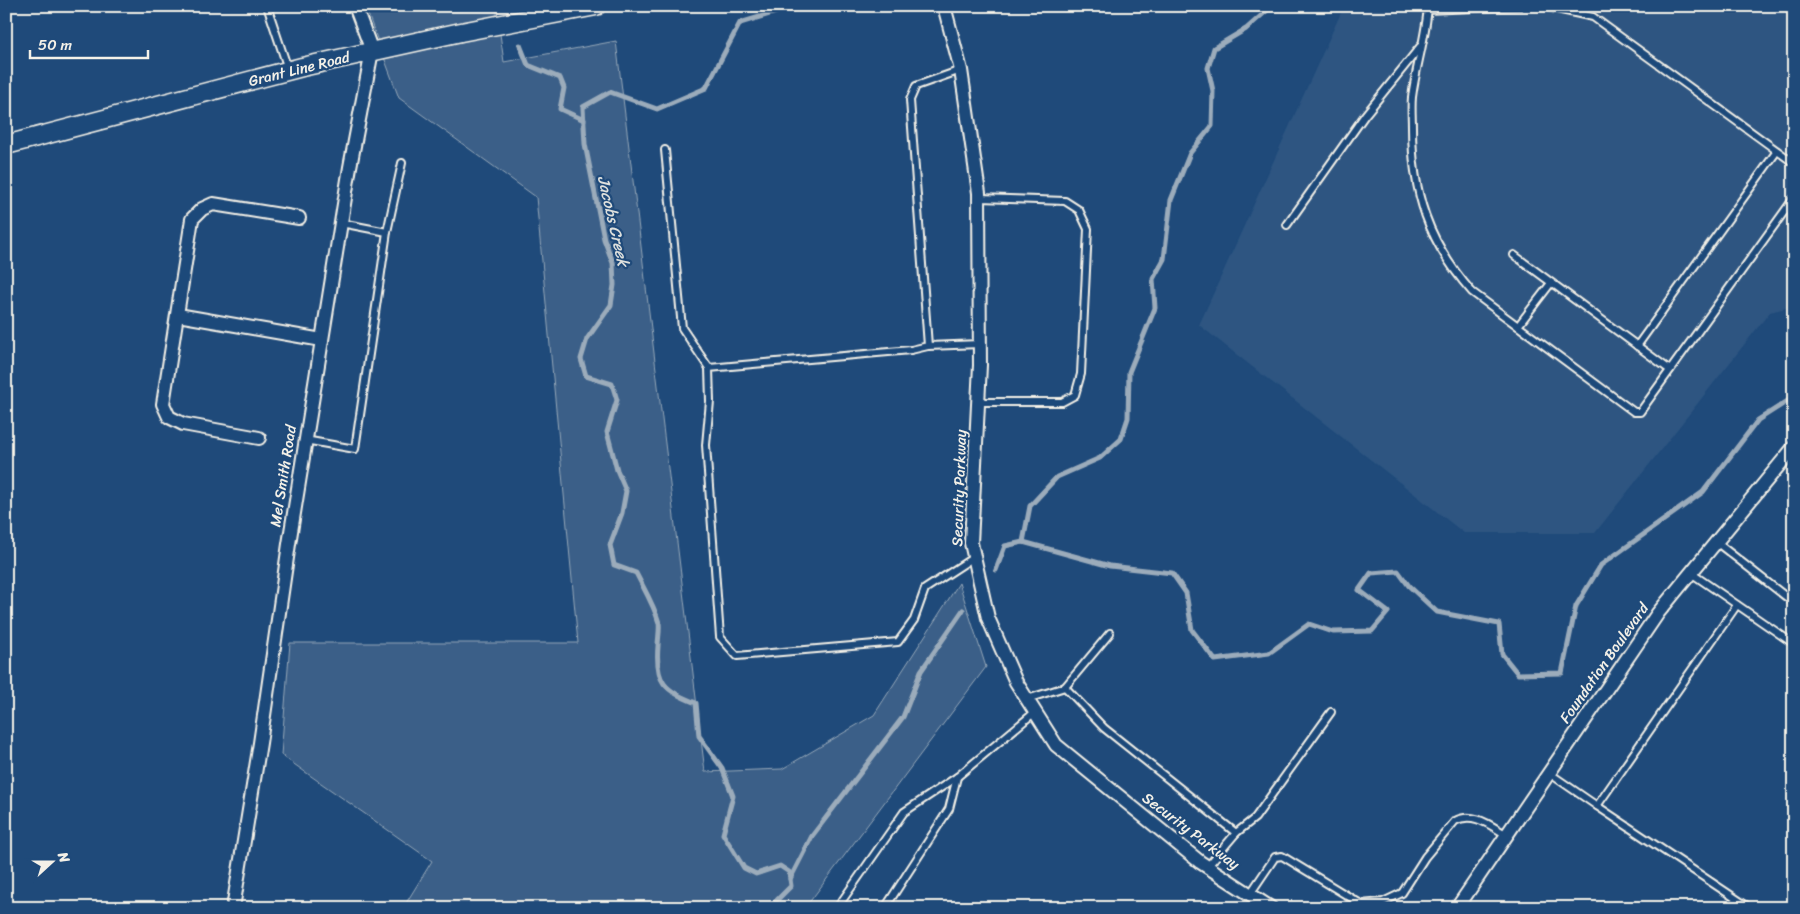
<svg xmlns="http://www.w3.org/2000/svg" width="1800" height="914" font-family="Sriracha,sans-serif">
  <rect width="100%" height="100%" fill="#1f4a7a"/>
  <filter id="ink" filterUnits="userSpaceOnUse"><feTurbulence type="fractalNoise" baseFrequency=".02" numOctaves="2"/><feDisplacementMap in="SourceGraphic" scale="10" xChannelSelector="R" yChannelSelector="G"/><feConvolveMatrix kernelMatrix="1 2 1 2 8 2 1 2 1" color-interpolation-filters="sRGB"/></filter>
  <g filter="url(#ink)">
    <!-- built -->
    <path fill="#2d5581" d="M1344,6H1794V306L1770,312L1595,533H1464L1199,325Z"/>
    <!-- green -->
    <path fill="#3a5f88" stroke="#97a8b8" d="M365,6H496L504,62L616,41L705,772L782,769L874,715L959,583L986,667L805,908H403L432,861L281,755L290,643H578L536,197L399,98Z"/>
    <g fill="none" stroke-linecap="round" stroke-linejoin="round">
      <!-- stream -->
      <g stroke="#9cacbb" stroke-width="5">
        <path d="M429,6L432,8"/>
        <path d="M451,9L493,8"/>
        <path d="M520,45L528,65L560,78L564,88L560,109L584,120"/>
        <path d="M1023,542L1030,506L1057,477L1100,458L1121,439L1128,418L1129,372L1155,308L1153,279L1164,259L1171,200L1190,153L1212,126L1213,91L1208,68L1214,48L1246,29L1272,6"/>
        <path d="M996,570L1005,546L1023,542L1110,566L1172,573L1186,593L1192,630L1215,660L1269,653L1309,624L1333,632L1372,631L1388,612L1359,590L1371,573L1398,571L1409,586L1437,612L1499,624L1502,654L1518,674L1562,673L1576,606L1601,565L1703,492L1758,420L1794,397"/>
        <path d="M790,879L812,836L903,717L921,671L963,610"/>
        <path d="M772,908L774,903L791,886L789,872L780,866L756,874L744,868L723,834L733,796L722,768L699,736L696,703C664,690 655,683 658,646C658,639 660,630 659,623C654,605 644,589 636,573L614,565L610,545L622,513L626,491L617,470L607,432L617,400L612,384L586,376L581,359L587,339L611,305L614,285L613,263L604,239L585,144L583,107L610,92L657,109L706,88L740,23L796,6"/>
      </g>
      <!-- service casing -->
      <g stroke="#f4f1e8" stroke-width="10">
        <g id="service">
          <path d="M267,6L288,69"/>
          <path d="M1428,6C1426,37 1416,66 1412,97C1411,107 1412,117 1412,127C1412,193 1428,242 1472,292L1634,412H1640L1794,198"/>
          <path d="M1543,6L1593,17L1794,163"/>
          <path d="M1427,10L1520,6"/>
          <path d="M961,70L916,86L910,100L928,346L911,350L709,368L710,401L706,445L720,637L737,656L898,642L914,620L925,589L974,557"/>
          <path d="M665,150L682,328L709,368"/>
          <path d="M341,223L387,232"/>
          <path d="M1287,225L1365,115L1420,47"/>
          <path d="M1514,255L1670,370"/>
          <path d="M1518,326L1551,283"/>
          <path d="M928,346L980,344"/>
          <path d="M1637,346L1777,151"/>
          <path d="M978,402H1062L1075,395L1081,374L1088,229L1079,210L1065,201L980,198"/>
          <path d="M305,440L355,449L387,232L402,163"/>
          <path d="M1716,542L1794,603"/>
          <path d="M1691,573L1794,644"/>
          <path d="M1065,687L1104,728L1236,833L1208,866"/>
          <path d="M1027,699L1065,687L1110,633"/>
          <path d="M1549,773L1597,806L1737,605"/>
          <path d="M1597,806L1750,908"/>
          <path d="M1236,833L1255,818L1331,712"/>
          <path d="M1250,894L1275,857L1282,856L1361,904L1383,902L1402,893L1425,857L1455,821C1473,811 1491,826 1507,835"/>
          <path d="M837,908L904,812L957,777L1035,712"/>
          <path d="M885,908L949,809L957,777"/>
        </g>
      </g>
      <!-- minor casing -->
      <g stroke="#f4f1e8" stroke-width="16">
        <g id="minor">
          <path d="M944,6L961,70L979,193L980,365L971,543L988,618L1016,682L1056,745L1200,862L1271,908"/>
          <path d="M178,315L322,340"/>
          <path d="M259,438L183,424L169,417L163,404L192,219L202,209L213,204L299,218"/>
          <path d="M233,908L260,743L289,544L350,167L372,51L355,6"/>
          <path d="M1457,908L1658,613L1794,447"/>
        </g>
      </g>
      <!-- secondary casing -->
      <g stroke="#f4f1e8" stroke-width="21">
        <path id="secondary" d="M6,145L302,67L461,32L596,6"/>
      </g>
      <!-- service -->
      <use href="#service" stroke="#1f4a7a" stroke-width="6"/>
      <!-- minor -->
      <use href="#minor" stroke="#1f4a7a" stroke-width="12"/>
      <!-- secondary -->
      <use href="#secondary" stroke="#1f4a7a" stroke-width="18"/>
    </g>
  </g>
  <g text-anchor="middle" stroke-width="4.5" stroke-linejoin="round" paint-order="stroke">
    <!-- street labels -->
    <g font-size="15" fill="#f4f1e8" stroke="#1f4a7a">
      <text transform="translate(299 69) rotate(-14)" y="5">Grant Line Road</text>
      <text transform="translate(283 476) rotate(-81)" y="5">Mel Smith Road</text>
      <text transform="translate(959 488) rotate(-88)" y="5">Security Parkway</text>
      <text transform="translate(1604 663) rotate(-55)" y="5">Foundation Boulevard</text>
      <text transform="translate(1191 831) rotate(37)" y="5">Security Parkway</text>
    </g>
    <!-- water labels -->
    <g font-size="16" font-style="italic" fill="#dee0dd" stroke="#1f4a7a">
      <text transform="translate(614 221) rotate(77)" y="6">Jacobs Creek</text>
    </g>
  </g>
  <!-- margin -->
  <rect width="1800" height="914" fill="none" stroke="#1f4a7a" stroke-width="25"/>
  <rect x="12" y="12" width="1775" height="889" fill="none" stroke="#f4f1e8" stroke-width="2" filter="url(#ink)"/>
  <!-- north arrow -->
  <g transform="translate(52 862) rotate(69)" stroke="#1f4a7a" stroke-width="4" paint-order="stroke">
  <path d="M0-4L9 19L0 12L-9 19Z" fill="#f4f1e8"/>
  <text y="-8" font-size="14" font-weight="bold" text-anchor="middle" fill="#f4f1e8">N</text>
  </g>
  <!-- scale -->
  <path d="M30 50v8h118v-8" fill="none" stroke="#f4f1e8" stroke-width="2.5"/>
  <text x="38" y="50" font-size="15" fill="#f4f1e8" stroke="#1f4a7a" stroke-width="4" paint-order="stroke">50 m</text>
</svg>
